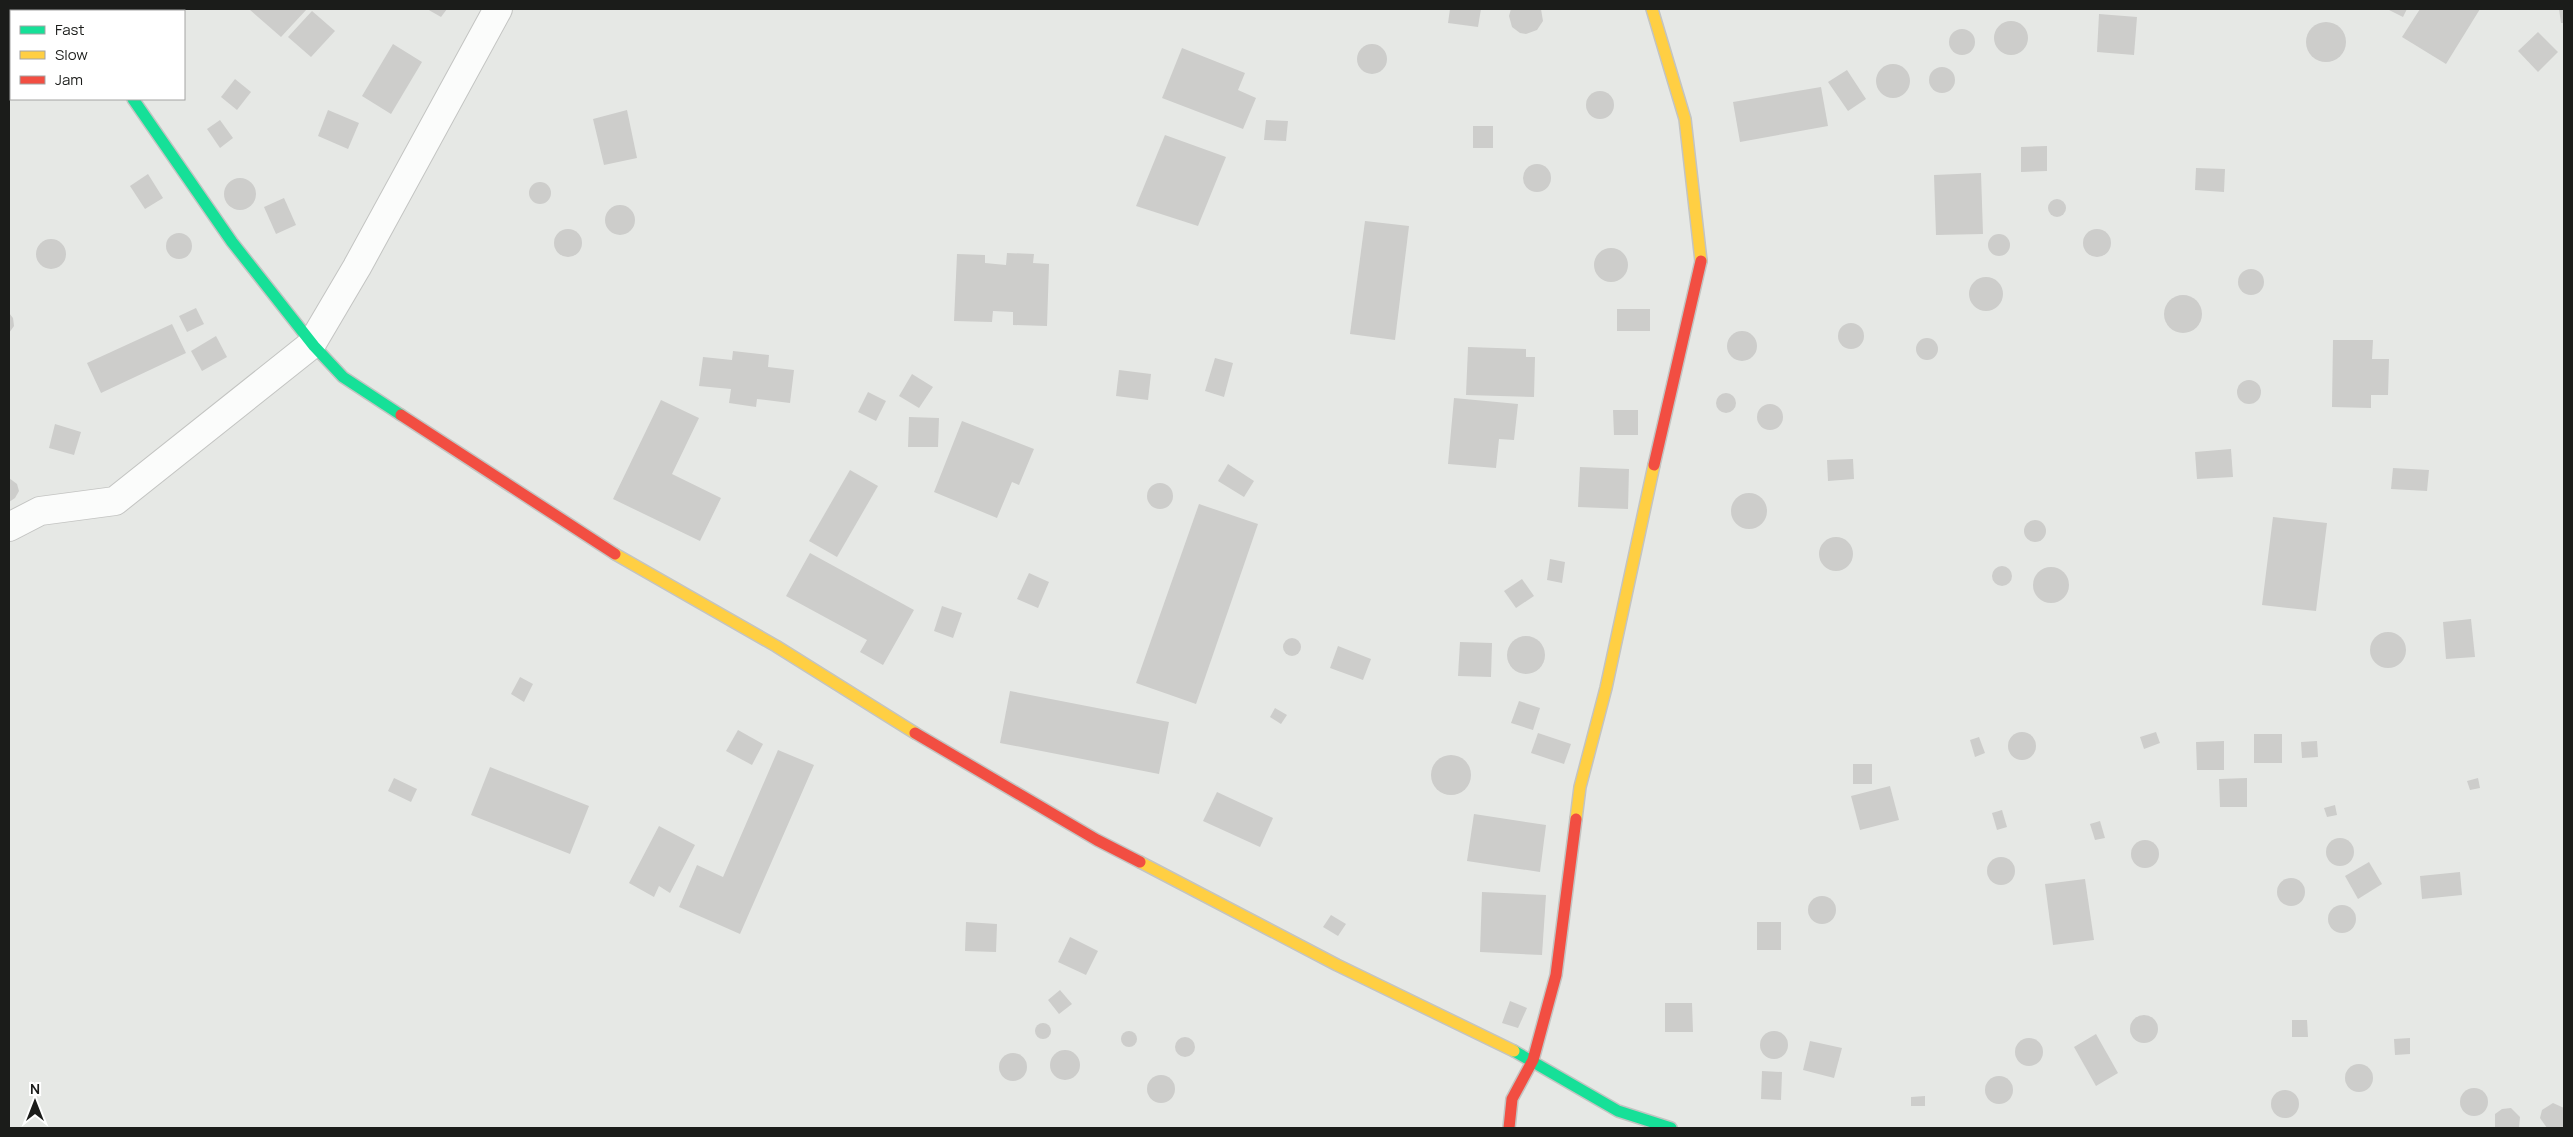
<svg xmlns="http://www.w3.org/2000/svg" width="2573" height="1137" font-family="Manrope,sans-serif">
  <rect width="100%" height="100%" fill="#e6e8e5"/>
  <!-- building -->
  <g fill="#cdcdcb">
    <path d="M9,9H21L24,11H11V63L9,60Z"/>
    <path d="M249,9H307L281,37Z"/>
    <path d="M427,9H447L441,17Z"/>
    <path d="M1450,9H1481L1478,27L1448,23Z"/>
    <path d="M1511,9H1541L1543,21L1537,30L1526,34L1520,33L1512,27L1509,16Z"/>
    <path d="M2387,9H2407L2403,17Z"/>
    <path d="M2420,9H2480L2446,64L2402,37Z"/>
    <path d="M2559,9H2564V23H2561Z"/>
    <path d="M312,11L335,31L311,57L288,37Z"/>
    <path d="M2099,14L2137,17L2134,55L2097,52Z"/>
    <circle cx="2011" cy="38" r="17"/>
    <circle cx="2326" cy="42" r="20"/>
    <circle cx="1962" cy="42" r="13"/>
    <path d="M2538,32L2558,52L2538,72L2518,51Z"/>
    <circle cx="1372" cy="59" r="15"/>
    <path d="M393,44L422,62L391,114L362,96Z"/>
    <path d="M1182,48L1245,73L1238,90L1256,98L1243,129L1162,98Z"/>
    <circle cx="1893" cy="81" r="17"/>
    <circle cx="1942" cy="80" r="13"/>
    <path d="M1847,70L1866,99L1848,111L1828,82Z"/>
    <path d="M235,79L251,92L237,110L221,97Z"/>
    <path d="M1821,87L1828,126L1740,142L1733,102Z"/>
    <circle cx="1600" cy="105" r="14"/>
    <path d="M328,110L359,123L348,149L318,136Z"/>
    <path d="M627,110L637,158L604,165L593,119Z"/>
    <path d="M220,120L233,138L220,148L207,129Z"/>
    <path d="M1266,120L1288,121L1286,141L1264,140Z"/>
    <rect x="1473" y="126" width="20" height="22"/>
    <path d="M1165,135L1226,157L1198,226L1136,206Z"/>
    <path d="M2047,146V171L2021,172V147Z"/>
    <circle cx="1537" cy="178" r="14"/>
    <path d="M2196,168L2225,169L2224,192L2195,190Z"/>
    <path d="M1981,173L1983,234L1936,235L1934,175Z"/>
    <path d="M148,174L163,198L145,209L130,186Z"/>
    <circle cx="240" cy="194" r="16"/>
    <circle cx="540" cy="193" r="11"/>
    <path d="M284,198L296,225L276,234L264,207Z"/>
    <circle cx="2057" cy="208" r="9"/>
    <circle cx="620" cy="220" r="15"/>
    <path d="M1365,221L1409,226L1395,340L1350,334Z"/>
    <circle cx="568" cy="243" r="14"/>
    <circle cx="2097" cy="243" r="14"/>
    <circle cx="179" cy="246" r="13"/>
    <circle cx="1999" cy="245" r="11"/>
    <circle cx="51" cy="254" r="15"/>
    <circle cx="1611" cy="265" r="17"/>
    <path d="M1007,253L1034,254L1033,263L1049,264L1047,326L1013,325V312L993,311L992,322L954,321L957,254L985,255V263L1006,265Z"/>
    <circle cx="2251" cy="282" r="13"/>
    <circle cx="1986" cy="294" r="17"/>
    <circle cx="2183" cy="314" r="19"/>
    <path d="M196,308L204,324L187,332L179,316Z"/>
    <rect x="1617" y="309" width="33" height="22"/>
    <path d="M9,313L13,318L14,326L9,333Z"/>
    <circle cx="1851" cy="336" r="13"/>
    <path d="M172,324L186,353L101,393L87,363Z"/>
    <circle cx="1742" cy="346" r="15"/>
    <path d="M216,336L227,357L202,371L191,351Z"/>
    <circle cx="1927" cy="349" r="11"/>
    <path d="M2333,340H2373L2372,359H2389L2388,395H2371V408L2332,407Z"/>
    <path d="M1468,347L1526,349V357H1535L1534,397L1466,395Z"/>
    <path d="M733,351L769,355L768,367L794,370L790,403L757,399L756,407L729,403L731,389L699,386L703,357L732,360Z"/>
    <path d="M1215,358L1233,363L1224,397L1205,391Z"/>
    <path d="M1119,370L1151,374L1148,400L1116,396Z"/>
    <path d="M912,374L933,387L919,408L899,396Z"/>
    <circle cx="2249" cy="392" r="12"/>
    <path d="M868,392L886,401L876,421L858,412Z"/>
    <circle cx="1726" cy="403" r="10"/>
    <path d="M1454,398L1518,404L1514,440L1499,439L1496,468L1448,464Z"/>
    <path d="M661,400L699,418L672,474L721,498L700,541L613,499Z"/>
    <circle cx="1770" cy="417" r="13"/>
    <path d="M1613,410H1638V435H1614Z"/>
    <path d="M909,417L939,418L938,447H908Z"/>
    <path d="M962,421L1034,449L1019,485L1012,482L997,518L934,492Z"/>
    <path d="M55,424L81,432L74,455L49,448Z"/>
    <path d="M2231,449L2233,477L2197,479L2195,452Z"/>
    <path d="M1853,459L1854,479L1828,481L1827,460Z"/>
    <path d="M1228,464L1254,481L1244,497L1218,481Z"/>
    <path d="M1580,467L1629,469L1628,509L1578,507Z"/>
    <path d="M2393,468L2429,470L2427,491L2391,489Z"/>
    <path d="M850,470L878,486L837,557L809,541Z"/>
    <path d="M9,478L17,484L19,491L15,498L9,502Z"/>
    <circle cx="1160" cy="496" r="13"/>
    <circle cx="1749" cy="511" r="18"/>
    <path d="M1199,504L1258,524L1196,704L1136,683Z"/>
    <path d="M2273,517L2327,523L2316,611L2262,605Z"/>
    <circle cx="2035" cy="531" r="11"/>
    <circle cx="1836" cy="554" r="17"/>
    <path d="M810,553L914,610L883,665L860,652L867,640L786,596Z"/>
    <path d="M1550,559L1565,562L1562,583L1547,580Z"/>
    <circle cx="2002" cy="576" r="10"/>
    <circle cx="2051" cy="585" r="18"/>
    <path d="M1029,573L1049,582L1038,608L1017,599Z"/>
    <path d="M1522,579L1534,596L1516,608L1504,591Z"/>
    <path d="M942,606L962,613L953,638L934,631Z"/>
    <path d="M2471,619L2475,657L2446,659L2443,622Z"/>
    <circle cx="2388" cy="650" r="18"/>
    <circle cx="1526" cy="655" r="19"/>
    <circle cx="1292" cy="647" r="9"/>
    <path d="M1460,642L1492,643L1491,677L1458,676Z"/>
    <path d="M1338,646L1371,659L1363,680L1330,668Z"/>
    <path d="M520,677L533,684L524,702L511,694Z"/>
    <path d="M1010,691L1169,722L1159,774L1000,743Z"/>
    <path d="M1519,701L1540,708L1533,730L1511,723Z"/>
    <path d="M1275,708L1287,715L1281,724L1270,717Z"/>
    <path d="M738,730L763,744L752,765L726,751Z"/>
    <path d="M2156,732L2160,743L2144,749L2140,737Z"/>
    <circle cx="2022" cy="746" r="14"/>
    <path d="M1538,733L1571,744L1564,764L1531,753Z"/>
    <rect x="2254" y="734" width="28" height="29"/>
    <path d="M1979,737L1985,753L1975,757L1970,740Z"/>
    <path d="M2224,741V770H2197L2196,742Z"/>
    <path d="M2317,741L2318,757L2302,758L2301,742Z"/>
    <path d="M778,750L814,765L740,934L679,907L697,865L723,877Z"/>
    <circle cx="1451" cy="775" r="20"/>
    <rect x="1853" y="764" width="19" height="20"/>
    <path d="M490,767L589,806L570,854L471,815Z"/>
    <path d="M394,778L417,789L411,802L388,791Z"/>
    <path d="M2247,778V807H2220L2219,779Z"/>
    <path d="M2478,778L2480,788L2470,790L2467,781Z"/>
    <path d="M1890,786L1899,820L1860,830L1851,796Z"/>
    <path d="M1217,792L1273,818L1260,847L1203,821Z"/>
    <path d="M2335,805L2337,815L2327,817L2324,808Z"/>
    <path d="M2002,810L2007,827L1997,830L1992,813Z"/>
    <path d="M1474,814L1546,825L1540,872L1467,861Z"/>
    <path d="M2100,821L2105,838L2095,840L2090,824Z"/>
    <path d="M659,826L695,845L670,893L659,886L654,897L629,883Z"/>
    <circle cx="2340" cy="852" r="14"/>
    <circle cx="2145" cy="854" r="14"/>
    <circle cx="2001" cy="871" r="14"/>
    <path d="M2369,862L2382,884L2358,899L2345,876Z"/>
    <path d="M2460,872L2462,895L2422,899L2420,876Z"/>
    <circle cx="2291" cy="892" r="14"/>
    <path d="M2085,879L2094,940L2053,945L2045,884Z"/>
    <path d="M1482,892L1546,895L1542,955L1480,952Z"/>
    <circle cx="1822" cy="910" r="14"/>
    <circle cx="2342" cy="919" r="14"/>
    <path d="M1331,915L1346,924L1338,936L1323,927Z"/>
    <path d="M966,922L997,924L996,952L965,951Z"/>
    <rect x="1757" y="922" width="24" height="28"/>
    <path d="M1070,937L1098,951L1086,975L1058,962Z"/>
    <path d="M1060,990L1072,1004L1059,1014L1048,1000Z"/>
    <path d="M1510,1001L1527,1008L1518,1028L1502,1023Z"/>
    <path d="M1665,1003H1692L1693,1032H1665Z"/>
    <circle cx="2144" cy="1029" r="14"/>
    <path d="M2292,1020H2307L2308,1037H2292Z"/>
    <circle cx="1043" cy="1031" r="8"/>
    <circle cx="1129" cy="1039" r="8"/>
    <circle cx="1774" cy="1045" r="14"/>
    <path d="M2096,1034L2118,1073L2096,1086L2074,1047Z"/>
    <circle cx="1185" cy="1047" r="10"/>
    <path d="M2410,1038V1054L2395,1055L2394,1039Z"/>
    <circle cx="2029" cy="1052" r="14"/>
    <path d="M1810,1041L1842,1048L1834,1078L1803,1070Z"/>
    <circle cx="1065" cy="1065" r="15"/>
    <circle cx="1013" cy="1067" r="14"/>
    <circle cx="2359" cy="1078" r="14"/>
    <path d="M1762,1071L1782,1072L1781,1100L1761,1099Z"/>
    <circle cx="1161" cy="1089" r="14"/>
    <circle cx="1999" cy="1090" r="14"/>
    <circle cx="2474" cy="1102" r="14"/>
    <circle cx="2285" cy="1104" r="14"/>
    <path d="M1925,1096V1106H1911V1097Z"/>
    <path d="M2553,1103L2564,1108V1126L2561,1128H2547L2540,1118L2542,1110Z"/>
    <path d="M2511,1108L2520,1117L2519,1128H2495V1114L2502,1109Z"/>
  </g>
  <g fill="none" stroke-linecap="round" stroke-linejoin="round">
    <!-- street casing -->
    <g stroke="#c3c4c2" stroke-width="30">
      <g id="street">
        <path d="M74,9L76,11"/>
        <path d="M9,527L40,511L115,501L311,345L357,267L498,9"/>
      </g>
    </g>
    <!-- fast casing -->
    <g stroke="#c3c4c2" stroke-width="14">
      <g id="fast">
        <path d="M133,99L232,242L314,346L343,377L401,415"/>
        <path d="M1514,1051L1618,1111L1671,1128"/>
      </g>
    </g>
    <!-- slow casing -->
    <g stroke="#c3c4c2" stroke-width="14">
      <g id="slow">
        <path d="M1652,9L1685,119L1701,261"/>
        <path d="M615,554L776,646L915,733"/>
        <path d="M1576,819L1580,787L1606,688L1654,465"/>
        <path d="M1140,862L1337,965L1514,1051"/>
      </g>
    </g>
    <!-- jam casing -->
    <g stroke="#c3c4c2" stroke-width="14">
      <g id="jam">
        <path d="M401,415L615,554"/>
        <path d="M1654,465L1701,261"/>
        <path d="M915,733L1097,840L1140,862"/>
        <path d="M1509,1128L1512,1099L1533,1060L1556,975L1576,819"/>
      </g>
    </g>
    <!-- street -->
    <use href="#street" stroke="#fbfcfb" stroke-width="28"/>
    <!-- fast -->
    <use href="#fast" stroke="#16e098" stroke-width="11"/>
    <!-- slow -->
    <use href="#slow" stroke="#ffcf43" stroke-width="11"/>
    <!-- jam -->
    <use href="#jam" stroke="#f24e42" stroke-width="11"/>
  </g>
  <!-- border -->
  <rect width="2573" height="1137" fill="none" stroke="#1b1c1a" stroke-width="20"/>
  <!-- legend -->
  <rect x="10" y="10" width="175" height="90" fill="#ffffff" stroke="#a4a4a3"/>
  <rect x="20" y="26" width="25" height="8" fill="#16e098" stroke="#a4a4a3"/>
  <text x="55" y="35" font-size="15" fill="#1b1c1a">Fast</text>
  <rect x="20" y="51" width="25" height="8" fill="#ffcf43" stroke="#a4a4a3"/>
  <text x="55" y="60" font-size="15" fill="#1b1c1a">Slow</text>
  <rect x="20" y="76" width="25" height="8" fill="#f24e42" stroke="#a4a4a3"/>
  <text x="55" y="85" font-size="15" fill="#1b1c1a">Jam</text>
  <!-- north arrow -->
  <g transform="translate(35 1102)" stroke="#ffffff" stroke-width="4" paint-order="stroke">
  <path d="M0-4L9 19L0 12L-9 19Z" fill="#1b1c1a"/>
  <text y="-8" font-size="14" font-weight="bold" text-anchor="middle" fill="#1b1c1a">N</text>
  </g>
</svg>
